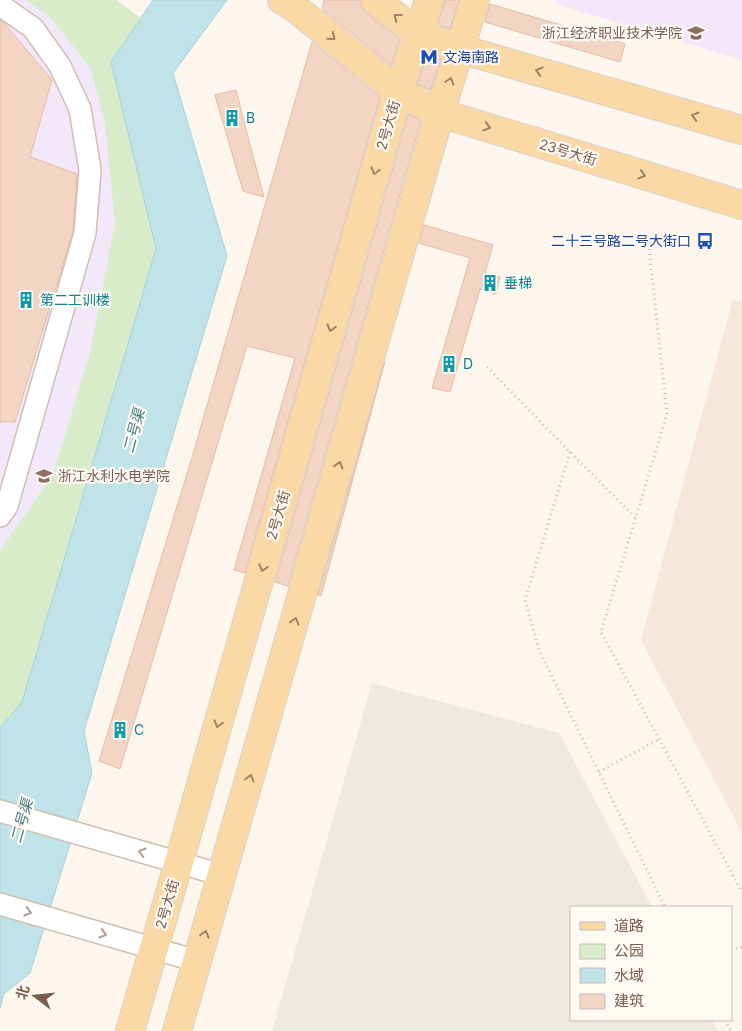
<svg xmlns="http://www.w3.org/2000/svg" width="742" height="1031" font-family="Inter,'Noto Sans SC',sans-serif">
  <rect width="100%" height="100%" fill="#fdf6ec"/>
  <!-- residential -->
  <path fill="#f5e8da" d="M733,299L742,302V833L641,640Z"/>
  <!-- industrial -->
  <path fill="#efe9e4" d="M372,683L559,733L652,907H571V1020H712L718,1031H272Z"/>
  <!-- education -->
  <g fill="#f3e8fa">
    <path d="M0,0H116L141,18L111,62L156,249L0,728Z"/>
    <path d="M555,0H742V60L558,5Z"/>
  </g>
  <!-- green -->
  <path fill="#d8ecc9" d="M26,0H116L141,18L111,62L156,249L22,702L0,728V551L53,474L89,357L115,223L105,123L91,69L51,18Z"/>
  <!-- water -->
  <path fill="#bfe3e8" stroke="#a5d3da" d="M153,0H227L173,73L227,256L84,731L92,773L30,973L4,994L0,1008V728L22,702L156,249L111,62Z"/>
  <!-- building -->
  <g fill="#f3d5c3" stroke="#e6bba3">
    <path d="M324,0H360L361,6L365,12L400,39L391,65L322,9Z"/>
    <path d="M444,0H459L450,29L438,24L444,4Z"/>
    <path d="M490,4L625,44L620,62L485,22Z"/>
    <path d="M0,20L4,23L52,80L30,157L77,174L73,231L15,422H0Z"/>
    <path d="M312,42L380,97L245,573L234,570L295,358L247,346L120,769L99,761L193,454Z"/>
    <path d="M428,54L441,59L431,90L417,84Z"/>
    <path d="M236,90L249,141L264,197L243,191L215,95Z"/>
    <path d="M408,114L421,121L288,586L275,582Z"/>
    <path d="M424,225L493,245L485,273L500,277L496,294L480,289L450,392L432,388L470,258L419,243Z"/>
    <path d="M385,361L321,596L318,595Z"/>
  </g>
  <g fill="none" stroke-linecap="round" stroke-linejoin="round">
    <!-- minor casing -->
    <g stroke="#d1beb0" stroke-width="24">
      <g id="minor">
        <path d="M0,5L33,28L60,66L80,109L90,170L85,233L7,506L0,516"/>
        <path d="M0,811L222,875"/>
        <path d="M0,904L197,961"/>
      </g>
    </g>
    <!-- primary casing -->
    <g stroke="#dad1cd" stroke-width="30">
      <g id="primary">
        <path d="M282,0L294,7L398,91L440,113L742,205"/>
        <path d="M375,0L419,34L460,49L742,130"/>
        <path d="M130,1031L179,862L398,91L419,34L429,0"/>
        <path d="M177,1031L440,113L475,0"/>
      </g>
    </g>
    <!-- path -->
    <g stroke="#d9b8a5" stroke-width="3" stroke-dasharray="1 4" stroke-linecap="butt">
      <path d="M648,239L667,414L601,632L742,892"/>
      <path d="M487,367L570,452L636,518"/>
      <path d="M570,452L525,600L539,650L665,907"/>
      <path d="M599,772L659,739"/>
      <path d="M731,949L742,947"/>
      <path d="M725,1020L731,1031"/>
    </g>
    <!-- minor -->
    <use href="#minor" stroke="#fff" stroke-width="21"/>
    <!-- primary -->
    <use href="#primary" stroke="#fbd9a5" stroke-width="28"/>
  </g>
  <!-- one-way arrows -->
  <defs><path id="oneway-chevron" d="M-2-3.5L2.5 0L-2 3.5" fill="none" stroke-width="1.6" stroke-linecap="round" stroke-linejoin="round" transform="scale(1.25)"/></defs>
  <g stroke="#a18267">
    <use href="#oneway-chevron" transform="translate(397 17) rotate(-142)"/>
    <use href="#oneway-chevron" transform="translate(332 37) rotate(39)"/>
    <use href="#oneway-chevron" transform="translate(539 71) rotate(-164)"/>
    <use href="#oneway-chevron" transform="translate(450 81) rotate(-72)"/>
    <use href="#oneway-chevron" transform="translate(695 116) rotate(-164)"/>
    <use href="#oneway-chevron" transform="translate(487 127) rotate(17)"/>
    <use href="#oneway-chevron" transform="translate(375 171) rotate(106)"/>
    <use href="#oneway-chevron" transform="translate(642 175) rotate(17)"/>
    <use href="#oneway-chevron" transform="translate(331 328) rotate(106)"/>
    <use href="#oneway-chevron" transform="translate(339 465) rotate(-74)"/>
    <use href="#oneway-chevron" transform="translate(263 568) rotate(106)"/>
    <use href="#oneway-chevron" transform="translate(295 621) rotate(-74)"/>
    <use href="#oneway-chevron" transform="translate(218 724) rotate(106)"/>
    <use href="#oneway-chevron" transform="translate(250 778) rotate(-74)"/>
    <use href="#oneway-chevron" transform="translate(205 934) rotate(-74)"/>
  </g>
  <g stroke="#af9d94">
    <use href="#oneway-chevron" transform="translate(142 852) rotate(-164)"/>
    <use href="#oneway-chevron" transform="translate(28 912) rotate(16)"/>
    <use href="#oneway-chevron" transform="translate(103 934) rotate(17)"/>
  </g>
  <!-- icons -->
  <defs>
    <g id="university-bare" transform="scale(1.35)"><path d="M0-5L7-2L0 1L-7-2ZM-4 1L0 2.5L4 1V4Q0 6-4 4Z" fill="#8d6e63" stroke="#fffaf3" stroke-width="2.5" paint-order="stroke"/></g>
    <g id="metro-bare" transform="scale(1.35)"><path d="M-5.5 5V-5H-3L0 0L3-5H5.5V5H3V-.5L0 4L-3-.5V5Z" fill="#1a4fb4" stroke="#fffaf3" stroke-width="2.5" paint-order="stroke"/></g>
    <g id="building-bare" transform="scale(1.35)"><path d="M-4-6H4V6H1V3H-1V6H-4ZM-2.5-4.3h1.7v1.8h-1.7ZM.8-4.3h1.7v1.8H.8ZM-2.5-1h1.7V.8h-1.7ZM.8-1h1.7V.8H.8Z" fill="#0f9aa8" stroke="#fffaf3" stroke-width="2.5" paint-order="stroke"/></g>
    <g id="bus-bare" transform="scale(1.35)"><path d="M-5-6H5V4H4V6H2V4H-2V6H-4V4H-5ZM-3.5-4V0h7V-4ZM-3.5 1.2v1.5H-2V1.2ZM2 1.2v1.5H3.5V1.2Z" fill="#1a4fb4" stroke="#fffaf3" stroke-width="2.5" paint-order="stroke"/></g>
  </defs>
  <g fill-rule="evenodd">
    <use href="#university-bare" x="696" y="33"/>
    <use href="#metro-bare" x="429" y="57"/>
    <use href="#building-bare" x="232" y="118"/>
    <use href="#bus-bare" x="705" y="241"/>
    <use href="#building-bare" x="490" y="283"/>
    <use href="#building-bare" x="26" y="300"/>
    <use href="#building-bare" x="449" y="364"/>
    <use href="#university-bare" x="44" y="476"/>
    <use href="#building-bare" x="120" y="730"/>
  </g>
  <g text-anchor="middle" stroke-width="4.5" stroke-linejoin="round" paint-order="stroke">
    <!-- education labels -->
    <g font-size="14" fill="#785e54" stroke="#fffaf3" text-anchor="end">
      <text x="682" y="38">浙江经济职业技术学院</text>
      <text x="58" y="481" text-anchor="start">浙江水利水电学院</text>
    </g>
    <!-- transit labels -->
    <g font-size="14" fill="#164399" stroke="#fffaf3" text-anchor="start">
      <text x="443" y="62">文海南路</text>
      <text x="691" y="246" text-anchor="end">二十三号路二号大街口</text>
    </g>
    <!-- culture labels -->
    <g font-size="14" fill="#0d838f" stroke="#fffaf3" text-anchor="start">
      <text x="246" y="123">B</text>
      <text x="504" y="288">垂梯</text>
      <text x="40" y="305">第二工训楼</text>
      <text x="463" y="369">D</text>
      <text x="134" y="735">C</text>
    </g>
    <!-- street labels -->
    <g font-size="14" fill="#7a5c4d" stroke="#fffaf3">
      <text transform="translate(388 125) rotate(-74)" y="5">2号大街</text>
      <text transform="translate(568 152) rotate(17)" y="5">23号大街</text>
      <text transform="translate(278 515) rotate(-74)" y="5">2号大街</text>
      <text transform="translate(167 904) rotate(-74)" y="5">2号大街</text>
    </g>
    <!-- water labels -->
    <g font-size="15" font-style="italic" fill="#437c86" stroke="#fffaf3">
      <text transform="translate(134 431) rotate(-75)" y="5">二号渠</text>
      <text transform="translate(22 821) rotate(-74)" y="5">二号渠</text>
    </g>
  </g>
  <!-- legend -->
  <rect x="570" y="906" width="162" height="115" fill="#fffaf3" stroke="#cabbb1"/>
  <rect x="580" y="922" width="25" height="8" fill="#fbd9a5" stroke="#cabbb1"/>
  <text x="614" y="931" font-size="15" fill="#7a5c4d">道路</text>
  <rect x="580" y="944" width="25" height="15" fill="#d8ecc9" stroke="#cabbb1"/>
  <text x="614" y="956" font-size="15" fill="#7a5c4d">公园</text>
  <rect x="580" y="968" width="25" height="15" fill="#bfe3e8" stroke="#cabbb1"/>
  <text x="614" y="981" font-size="15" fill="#7a5c4d">水域</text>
  <rect x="580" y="994" width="25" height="15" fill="#f3d5c3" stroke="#cabbb1"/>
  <text x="614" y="1006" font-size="15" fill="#7a5c4d">建筑</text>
  <!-- north arrow -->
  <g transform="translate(35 996) rotate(286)" stroke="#fffaf3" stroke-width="4" paint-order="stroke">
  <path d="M0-4L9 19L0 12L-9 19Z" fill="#7a5c4d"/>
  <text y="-8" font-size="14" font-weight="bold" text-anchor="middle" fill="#7a5c4d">北</text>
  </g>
</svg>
